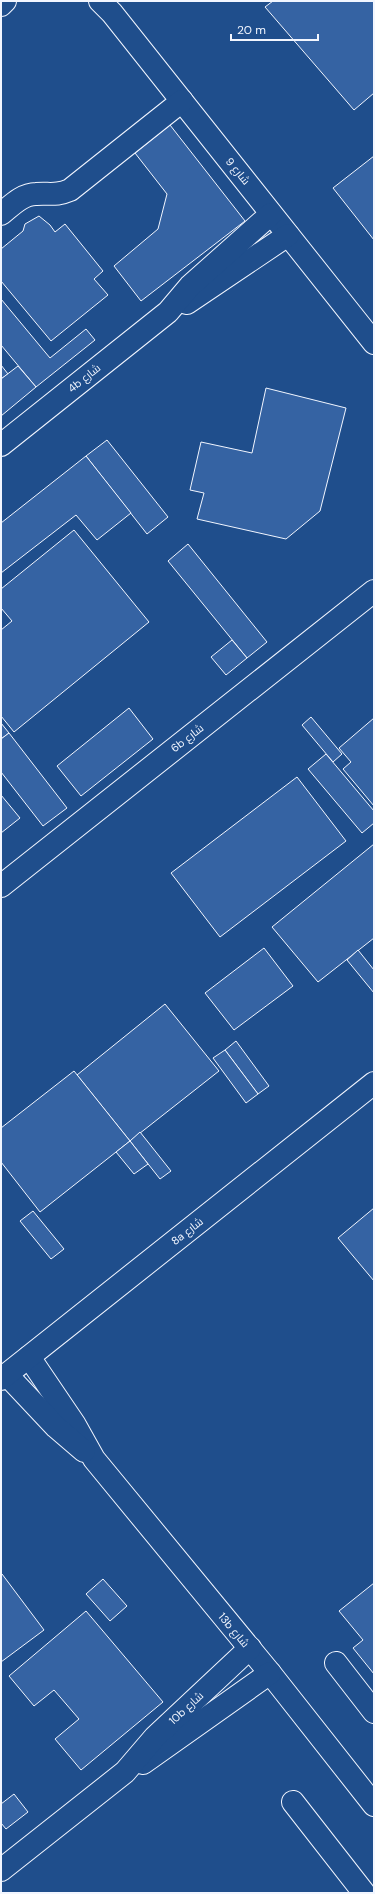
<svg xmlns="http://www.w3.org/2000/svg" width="375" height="1894" font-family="'DM Sans',Cairo,sans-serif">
  <rect width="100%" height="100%" fill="#1f4e8c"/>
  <!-- building -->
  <g fill="#3563a3" stroke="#f2f6ff">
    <path d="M273,1H374V93L354,110L265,7Z"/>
    <path d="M170,125L245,221L141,301L114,266L158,229L167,194L135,153Z"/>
    <path d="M374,156V240L333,188Z"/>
    <path d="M39,216L50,225L55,232L65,224L103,271L94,279L108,295L51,341L1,281V249L23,231L25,224Z"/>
    <path d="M1,299L50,358L86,329L95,340L36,387L1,345Z"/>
    <path d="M1,365L8,374L1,379Z"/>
    <path d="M18,366L36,387L1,416V379Z"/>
    <path d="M266,388L346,408L320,511L286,539L197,519L204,493L190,490L201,442L252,453Z"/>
    <path d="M107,440L168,517L147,534L86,456Z"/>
    <path d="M86,456L131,513L97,540L76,515L1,573V523Z"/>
    <path d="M74,530L149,622L14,732L1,716V630L12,621L1,608V589Z"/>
    <path d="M188,544L267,642L247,658L168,561Z"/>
    <path d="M232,640L247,658L226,675L211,657Z"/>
    <path d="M129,708L153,739L81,796L57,766Z"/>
    <path d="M311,717L342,754L333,762L302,725Z"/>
    <path d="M374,718V806L343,769L351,762L339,748Z"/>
    <path d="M1,723L9,733L1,739Z"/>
    <path d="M9,733L67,808L43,826L1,772V739Z"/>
    <path d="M326,754L374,811V823L362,833L308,769Z"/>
    <path d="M297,777L346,841L220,937L171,873Z"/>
    <path d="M1,795L20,818L1,833Z"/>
    <path d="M374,844V938L318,982L272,927Z"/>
    <path d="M264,948L293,986L234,1030L205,993Z"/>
    <path d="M358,950L374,970V993L347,960Z"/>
    <path d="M165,1004L219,1071L130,1141L77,1075Z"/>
    <path d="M236,1041L269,1086L258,1094L225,1050Z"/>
    <path d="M225,1050L258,1094L246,1103L213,1058Z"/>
    <path d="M74,1071L130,1141L40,1212L1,1162V1128Z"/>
    <path d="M140,1132L171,1171L160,1179L130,1141Z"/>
    <path d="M130,1141L148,1164L134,1174L116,1152Z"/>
    <path d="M374,1208V1281L338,1238Z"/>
    <path d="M33,1211L64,1249L51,1259L20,1221Z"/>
    <path d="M2,1574L44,1630L1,1662V1575Z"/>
    <path d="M103,1579L127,1606L110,1621L86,1594Z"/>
    <path d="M374,1583V1674L353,1648L363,1640L339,1611Z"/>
    <path d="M86,1611L163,1702L81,1770L55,1739L79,1719L54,1690L34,1706L9,1676Z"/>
    <path d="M14,1794L28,1812L6,1829L1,1823V1804Z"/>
  </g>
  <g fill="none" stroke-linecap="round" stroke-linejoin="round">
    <!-- minor casing -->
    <g stroke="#f2f6ff" stroke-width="24">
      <g id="minor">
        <path d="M100,1L112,13L374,343"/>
        <path d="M1,5L5,1"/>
        <path d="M1,214C11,206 22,194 36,194C50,193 56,196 70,190L182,101"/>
        <path d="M187,303L288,235"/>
        <path d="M1,445L168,312L190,286L271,214"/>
        <path d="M1,886L374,591"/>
        <path d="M29,1357L75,1425L94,1459L270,1673L374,1805"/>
        <path d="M7,1375L56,1427L84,1451"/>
        <path d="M1,1379L374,1083"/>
        <path d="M336,1663L374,1712"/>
        <path d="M143,1763L270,1673"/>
        <path d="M293,1802L364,1893"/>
        <path d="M1,1870L125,1772L155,1737L250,1648"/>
      </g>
    </g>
    <!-- minor -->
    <use href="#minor" stroke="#1f4e8c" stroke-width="22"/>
  </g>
  <g text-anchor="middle" stroke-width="3" stroke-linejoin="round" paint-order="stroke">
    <!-- street labels -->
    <g font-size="11" fill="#f2f6ff" stroke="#1f4e8c">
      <text transform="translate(238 171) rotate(51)" y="4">شارع 9</text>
      <text transform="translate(84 378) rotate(-39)" y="4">4b شارع</text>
      <text transform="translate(187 738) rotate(-38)" y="4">6b شارع</text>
      <text transform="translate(187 1231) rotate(-38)" y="4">8a شارع</text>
      <text transform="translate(234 1630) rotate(50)" y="4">13b شارع</text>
      <text transform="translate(186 1708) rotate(-43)" y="4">10b شارع</text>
    </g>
  </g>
  <!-- border -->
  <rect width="375" height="1894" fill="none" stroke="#f2f6ff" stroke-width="4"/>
  <!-- scale -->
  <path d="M231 34v6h87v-6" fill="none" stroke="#f2f6ff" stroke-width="2"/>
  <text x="237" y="34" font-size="12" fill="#f2f6ff" stroke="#1f4e8c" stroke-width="3" paint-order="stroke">20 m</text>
</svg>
